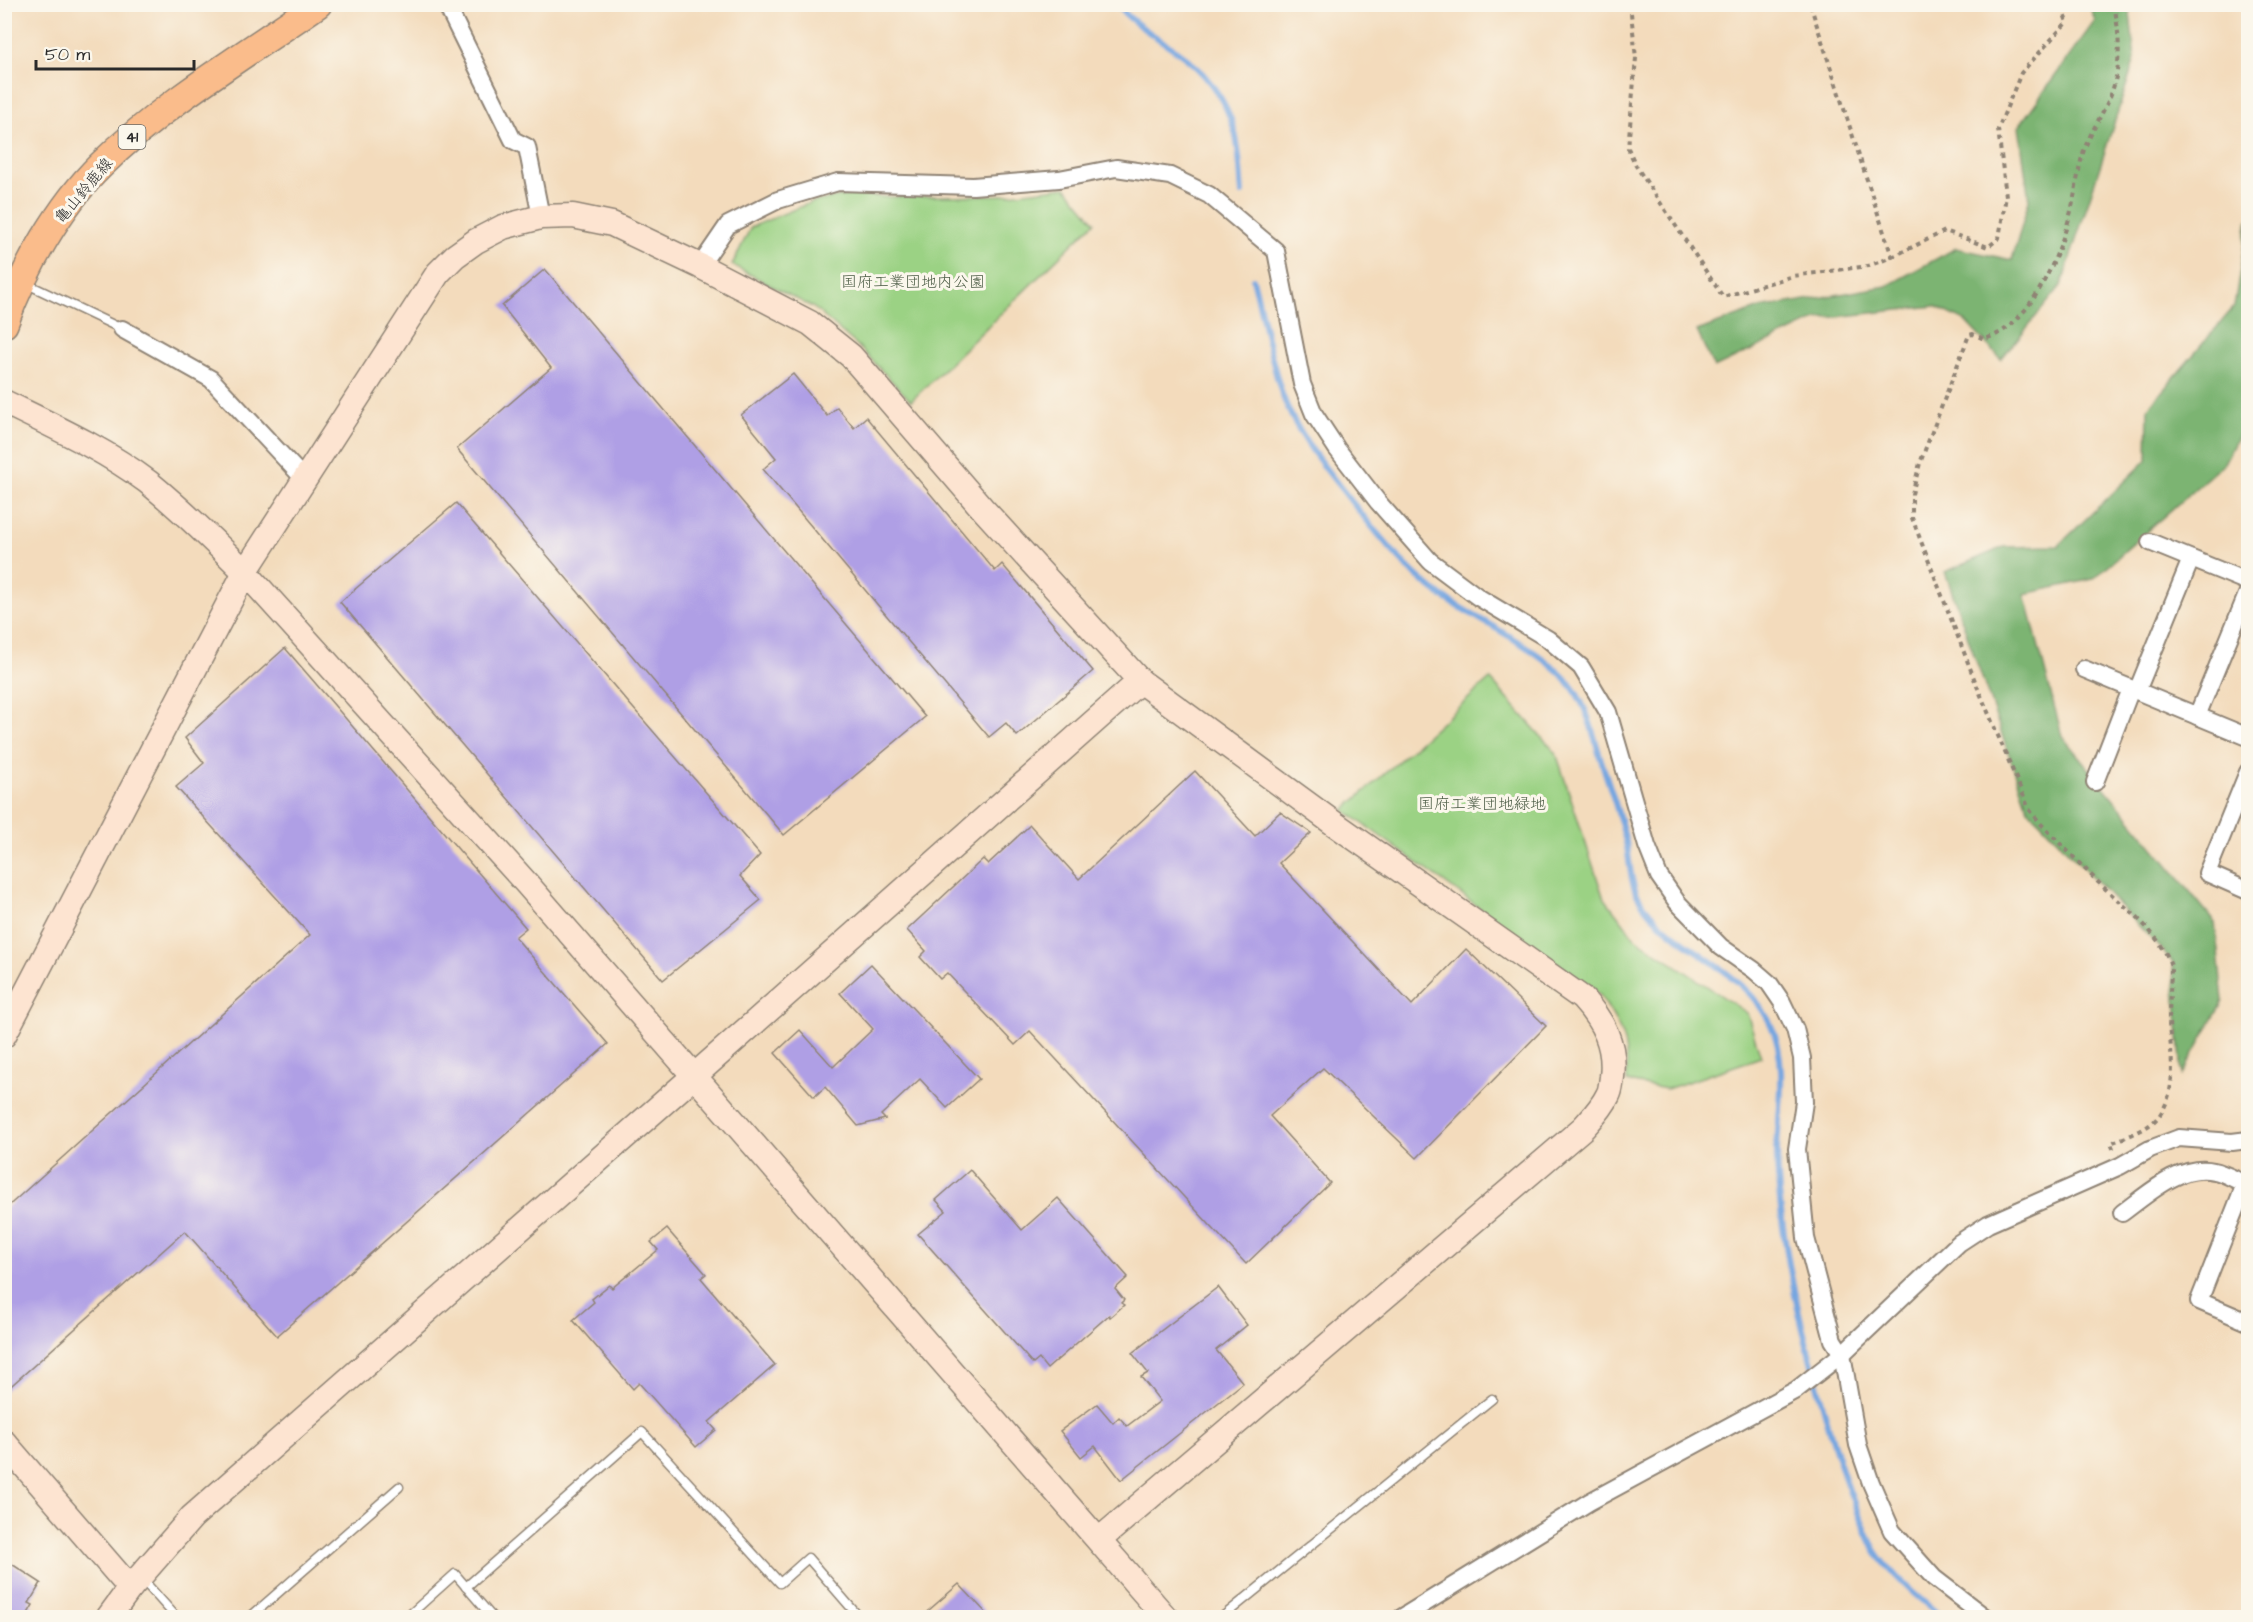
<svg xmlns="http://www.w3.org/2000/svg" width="2253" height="1622" font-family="'Architects Daughter','Klee One',sans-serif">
  <rect width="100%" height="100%" fill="#fbf7ec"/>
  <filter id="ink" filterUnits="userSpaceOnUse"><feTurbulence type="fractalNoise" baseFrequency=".0167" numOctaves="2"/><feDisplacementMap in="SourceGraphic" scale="12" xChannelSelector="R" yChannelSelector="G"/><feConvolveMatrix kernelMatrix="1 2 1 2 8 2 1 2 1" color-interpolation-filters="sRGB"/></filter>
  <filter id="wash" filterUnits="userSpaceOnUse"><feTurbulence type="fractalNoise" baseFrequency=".008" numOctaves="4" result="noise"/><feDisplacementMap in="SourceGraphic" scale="24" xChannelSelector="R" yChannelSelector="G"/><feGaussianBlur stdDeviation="1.35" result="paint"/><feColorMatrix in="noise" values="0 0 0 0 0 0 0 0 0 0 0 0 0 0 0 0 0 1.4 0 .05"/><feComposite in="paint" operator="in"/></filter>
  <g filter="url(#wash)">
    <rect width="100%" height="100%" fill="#f3dbbc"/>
    <!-- green -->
    <g fill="#9bd284" stroke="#637e58" stroke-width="1.5">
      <path d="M1066,187L1095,222L911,401L858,346L814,308L732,265L751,227L812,202L850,195L887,197L1000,195Z"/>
      <path d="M1490,679L1556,753L1603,896L1635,938L1747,1013L1761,1057L1667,1089L1627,1082C1628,1040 1622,1028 1599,994L1344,810Z"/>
    </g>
    <!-- forest -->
    <g fill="#7cb472" stroke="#54704e" stroke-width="1.5">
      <path d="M2089,5H2129L2135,59L2061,286L2001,359L1965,321L1935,306L1817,319L1714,368L1697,331L1760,308L1887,286L1956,248L2012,260L2029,200L2019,126L2095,21Z"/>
      <path d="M2248,219V417L2224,463L2093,579L2025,594L2062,736L2215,922L2223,1001L2182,1075L2173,962L2028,809L1945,572L2004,547L2058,546L2147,460L2148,408L2234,307Z"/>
    </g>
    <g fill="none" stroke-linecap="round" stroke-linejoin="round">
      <!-- stream -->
      <g stroke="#76a6e0" stroke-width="6">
        <path d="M1116,4C1134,25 1156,36 1178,52C1203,69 1226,99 1234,129C1240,149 1240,172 1242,193"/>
        <path d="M1253,279C1263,317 1270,357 1282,394C1296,434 1326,469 1351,501C1379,535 1407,573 1445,598C1484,624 1556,655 1578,696C1590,716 1595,741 1602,763C1611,791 1621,818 1627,847C1631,869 1630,889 1645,907C1681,952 1746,970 1771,1025C1789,1064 1778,1111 1777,1151C1777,1165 1778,1178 1779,1191C1785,1262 1803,1333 1822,1402C1832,1440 1843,1478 1859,1515C1865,1527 1869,1540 1876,1551C1892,1576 1920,1600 1944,1618"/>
      </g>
    </g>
    <g id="blocks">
      <!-- building -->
      <g fill="#af9fe5">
        <path d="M545,269L925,717L784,835L457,449L551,368L502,306Z"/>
        <path d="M793,374L827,416L837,407L854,428L866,417L995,571L1002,564L1093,671L1017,736L1006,723L989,737L763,469L776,458L741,415Z"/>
        <path d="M456,503L760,855L740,876L761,900L663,980L340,602Z"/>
        <path d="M285,648L526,928L515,937L608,1044L277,1336L185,1231L4,1392V1210L310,935L176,787L204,763L185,738Z"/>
        <path d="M1195,771L1255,836L1280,812L1311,833L1279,863L1412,1005L1466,949L1546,1026L1417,1158L1323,1068L1270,1116L1330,1183L1246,1264L1030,1031L1015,1045L947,973L940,979L920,957L926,951L907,930L983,859L988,864L1030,825L1079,879Z"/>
        <path d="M871,964L979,1079L947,1108L920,1079L881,1115L885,1119L858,1126L825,1087L814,1097L775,1053L800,1030L833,1067L873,1029L840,993Z"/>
        <path d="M970,1170L1022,1230L1058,1198L1128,1277L1115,1289L1124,1300L1121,1303L1124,1305L1110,1317L1109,1315L1047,1369L1039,1359L1033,1364L918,1234L946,1211L936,1200Z"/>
        <path d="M667,1229L706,1274L701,1278L775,1365L709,1422L716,1430L696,1447L639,1383L633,1389L573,1320L594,1302L592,1299L609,1285L612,1288L658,1250L651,1242Z"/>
        <path d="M1218,1287L1247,1325L1216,1350L1243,1383L1121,1480L1095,1446L1081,1457L1060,1431L1097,1404L1113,1423L1119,1417L1127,1426L1160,1401L1141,1377L1148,1373L1132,1353Z"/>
        <path d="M4,1559L41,1583L29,1603L33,1605L26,1617H4Z"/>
        <path d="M959,1584L990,1617H921Z"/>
      </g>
    </g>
  </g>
  <g filter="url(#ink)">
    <use href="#blocks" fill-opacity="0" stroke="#8f8374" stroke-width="1.5"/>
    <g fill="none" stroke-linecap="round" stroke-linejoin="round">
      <!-- lane casing -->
      <g stroke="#8f8374" stroke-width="11">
        <g id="lane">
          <path d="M25,283L122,329"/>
          <path d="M142,1579L177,1618"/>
          <path d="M466,1587L642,1432L780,1583L808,1558L860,1618"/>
          <path d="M249,1618L399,1487"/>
          <path d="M406,1618L455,1574L493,1618"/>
          <path d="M1221,1618L1492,1399"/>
        </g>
      </g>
      <!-- street casing -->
      <g stroke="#8f8374" stroke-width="20">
        <g id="street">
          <path d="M446,4L513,140L527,147L541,217"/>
          <path d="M700,266L728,225L778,200L838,182L973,186L1059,179L1116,168L1170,176L1209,195L1276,251L1302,384L1314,414L1337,449L1378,502L1430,561L1478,597L1548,639L1581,667L1608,712L1647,846L1659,876L1677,902L1721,947L1754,970L1769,983L1782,1002L1795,1029L1802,1058L1804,1102L1797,1149L1806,1238L1833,1340L1842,1354L1858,1445L1871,1483L1892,1531L1934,1578L1986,1618"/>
          <path d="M122,329L211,379L305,480"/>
          <path d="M2150,542L2248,582"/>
          <path d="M2084,669L2248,737"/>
          <path d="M2137,691L2191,559"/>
          <path d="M2197,716L2248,592"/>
          <path d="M2248,772L2207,873L2248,891"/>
          <path d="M2095,782L2131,689"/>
          <path d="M2245,1184L2199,1301L2248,1322"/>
          <path d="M2122,1213C2147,1195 2180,1163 2214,1171C2225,1173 2237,1181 2248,1185"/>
          <path d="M1401,1618L1589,1502L1796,1390L1842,1354L1959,1243L1988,1224L2120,1166L2150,1149L2179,1138L2232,1142L2248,1140"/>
        </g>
      </g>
      <!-- secondary casing -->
      <g stroke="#8f8374" stroke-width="27">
        <g id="secondary">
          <path d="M4,402C53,426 104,449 148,482C182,510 214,541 245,572L527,884L1166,1618"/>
          <path d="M4,1035L245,572L438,273L455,256L476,241L503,227L541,217L573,216L612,224L700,266L810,323L851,356L982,508L1140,681L1332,822L1582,998C1603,1021 1616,1045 1612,1077C1611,1083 1611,1090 1608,1095C1602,1108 1592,1118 1583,1128L1099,1540"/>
          <path d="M4,1442L130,1588"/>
          <path d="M108,1618L130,1588L192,1517L693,1077L1140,681"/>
        </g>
      </g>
      <!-- primary casing -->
      <g stroke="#8f8374" stroke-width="30">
        <path id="primary" d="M4,324C24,269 59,206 101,165C165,102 245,55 318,4"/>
      </g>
      <!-- path -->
      <g stroke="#8f8374" stroke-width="4" stroke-dasharray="4.5 4.5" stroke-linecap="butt">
        <path d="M1630,4L1636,58L1628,148L1636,166L1723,297L1793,276L1868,266L1892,257L1810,4"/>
        <path d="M2114,4C2120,36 2122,69 2109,99C2101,117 2089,135 2083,153C2078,171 2076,189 2072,207C2062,250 2031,328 1984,339L1973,334L1969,335L1920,463L1912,494V518L1977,686L2029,809L2042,825C2061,844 2079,863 2098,882C2122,905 2162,934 2171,966C2171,984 2169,1003 2169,1021C2170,1052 2179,1089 2159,1116C2147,1131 2127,1136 2111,1143L2114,1151"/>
        <path d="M1892,257L1945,231L1988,247L1999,238L2006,196L1998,129L2021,73L2067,22L2060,4"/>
      </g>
      <!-- lane -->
      <use href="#lane" stroke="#fff" stroke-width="8"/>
      <!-- street -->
      <use href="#street" stroke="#fff" stroke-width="16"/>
      <!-- secondary -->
      <use href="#secondary" stroke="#fde4d1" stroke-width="24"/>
      <!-- primary -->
      <use href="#primary" stroke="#fabc8b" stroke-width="27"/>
    </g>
  </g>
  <g text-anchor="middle" stroke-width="6" stroke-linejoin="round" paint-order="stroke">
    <!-- shield labels -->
    <rect fill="#fbf7ec" stroke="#696865" stroke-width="1.5" x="118.5" y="125" width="27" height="24" rx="4.5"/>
    <g font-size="15" font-weight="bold" fill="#2b2b2b">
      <text x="132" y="142">41</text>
    </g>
    <!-- street labels -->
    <g font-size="16" fill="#2b2b2b" stroke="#fbf7ec">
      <text transform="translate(83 190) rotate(-50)" y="6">亀山鈴鹿線</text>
    </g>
    <!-- park labels -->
    <g font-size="16" fill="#4d5d46" stroke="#fbf7ec">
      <text x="913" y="287">国府工業団地内公園</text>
      <text x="1482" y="809">国府工業団地緑地</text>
    </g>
  </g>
  <!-- margin -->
  <rect width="2253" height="1622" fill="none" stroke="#fbf7ec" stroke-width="24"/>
  <!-- scale -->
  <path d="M36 60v9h158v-9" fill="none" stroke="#2b2b2b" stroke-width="3"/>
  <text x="45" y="60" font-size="18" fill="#2b2b2b" stroke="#fbf7ec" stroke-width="4.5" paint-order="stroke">50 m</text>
</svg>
